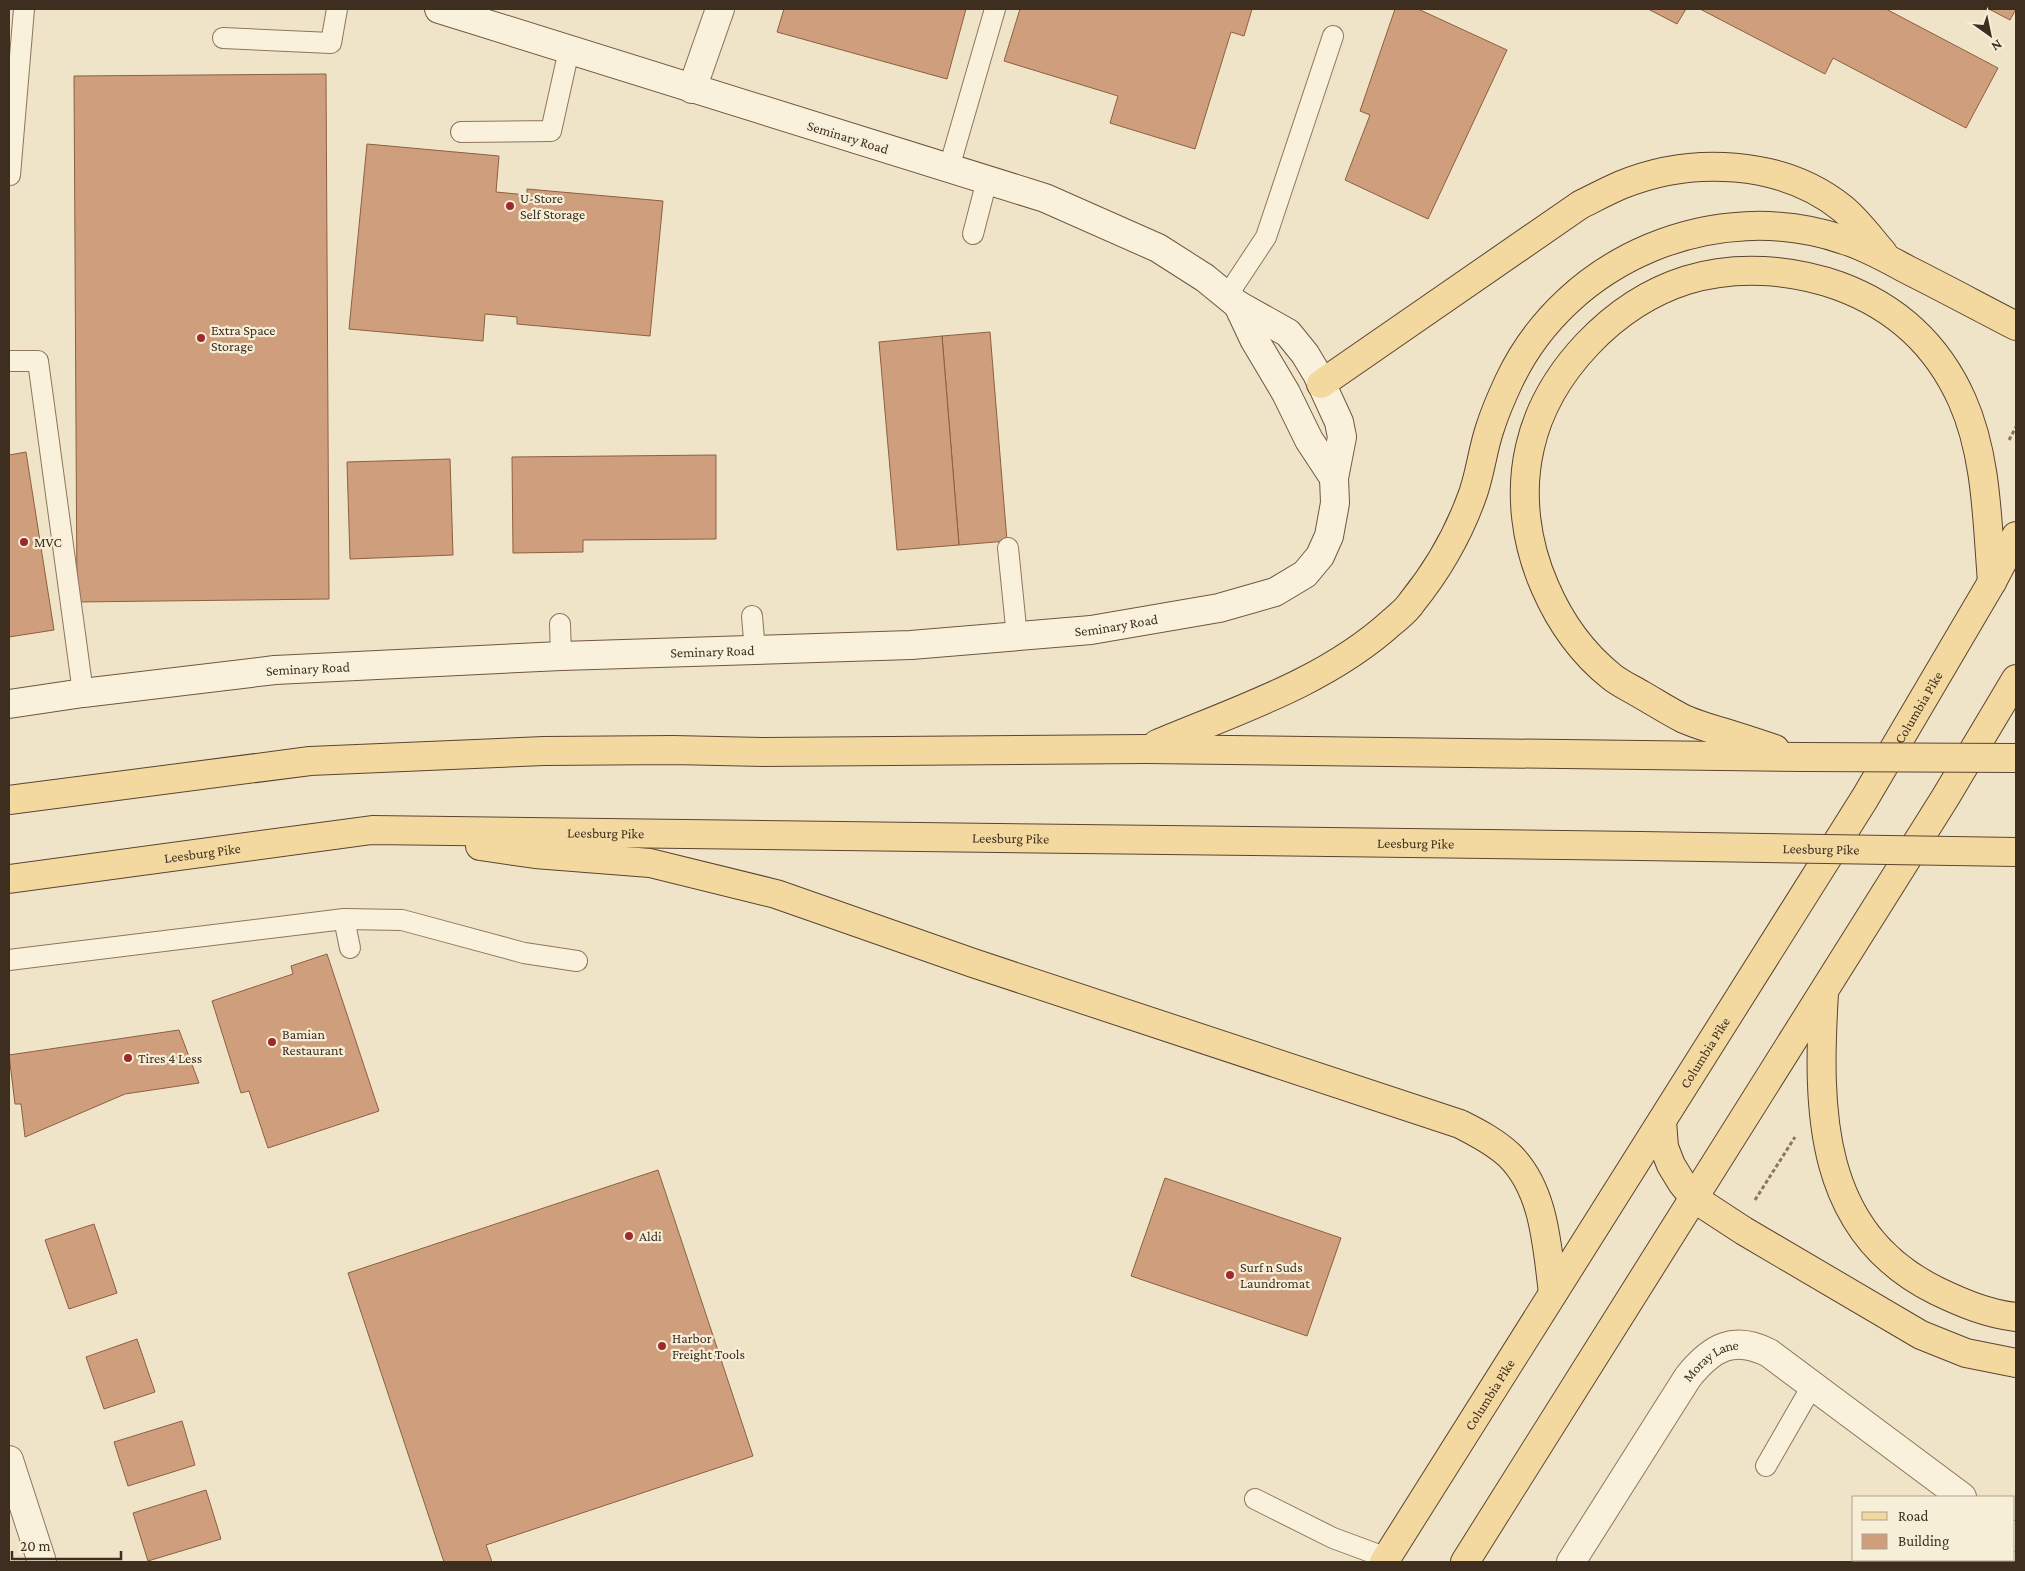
<svg xmlns="http://www.w3.org/2000/svg" width="2025" height="1571" font-family="'Crimson Pro',serif">
  <rect width="100%" height="100%" fill="#f0e4c8"/>
  <!-- building -->
  <g fill="#cf9f7d" stroke="#8d5f41">
    <path d="M784,9H966L947,79L777,32Z"/>
    <path d="M1020,9H1252L1244,36L1231,32L1195,149L1110,123L1118,96L1004,61Z"/>
    <path d="M1395,9H1418L1507,50L1428,219L1345,180L1370,115L1360,111Z"/>
    <path d="M1648,9H1686L1677,24Z"/>
    <path d="M1700,9H1886L1998,68L1966,128L1833,58L1825,74Z"/>
    <path d="M1989,9H2016L2010,20Z"/>
    <path d="M326,74L329,599L77,602L74,76Z"/>
    <path d="M367,144L499,156L496,192L527,195V189L663,201L650,336L517,324V317L485,314L483,341L349,329Z"/>
    <path d="M990,332L1007,541L959,545L942,336Z"/>
    <path d="M942,336L959,545L897,550L879,342Z"/>
    <path d="M26,452L54,630L9,637V455Z"/>
    <path d="M716,455V539L583,540V552L513,553L512,457Z"/>
    <path d="M450,459L453,555L350,559L347,462Z"/>
    <path d="M327,954L379,1111L268,1148L249,1091L241,1093L212,1001L293,974L291,966Z"/>
    <path d="M179,1030L199,1083L125,1094L25,1137L21,1104H15L9,1055Z"/>
    <path d="M658,1170L753,1456L486,1545L492,1562H444L348,1273Z"/>
    <path d="M1165,1178L1341,1238L1307,1336L1131,1276Z"/>
    <path d="M94,1224L117,1293L69,1309L45,1240Z"/>
    <path d="M137,1339L155,1392L104,1409L86,1357Z"/>
    <path d="M182,1421L195,1465L128,1486L114,1442Z"/>
    <path d="M206,1490L221,1539L148,1561L133,1513Z"/>
  </g>
  <g fill="none" stroke-linecap="round" stroke-linejoin="round">
    <!-- lane casing -->
    <g stroke="#8d765c" stroke-width="22">
      <g id="lane">
        <path d="M223,38L331,43L337,9"/>
        <path d="M461,132L551,131L569,50"/>
        <path d="M949,168L995,9"/>
        <path d="M10,175L24,9"/>
        <path d="M973,234L987,180"/>
        <path d="M1227,296L1266,237L1333,36"/>
        <path d="M9,361H38L83,693"/>
        <path d="M1008,548L1017,637"/>
        <path d="M752,616L755,651"/>
        <path d="M560,624L561,656"/>
        <path d="M344,919L350,948"/>
        <path d="M9,960L344,919L402,920L524,953L577,961"/>
        <path d="M1766,1466L1812,1386"/>
        <path d="M1255,1499L1333,1538L1387,1558"/>
      </g>
    </g>
    <!-- street casing -->
    <g stroke="#8d765c" stroke-width="30">
      <g id="street">
        <path d="M692,89L720,9"/>
        <path d="M9,1460L42,1562"/>
        <path d="M2014,1535L2016,1537"/>
        <path id="s1" d="M1571,1562L1688,1377C1712,1347 1734,1335 1769,1353L1962,1497"/>
      </g>
    </g>
    <!-- secondary casing -->
    <g stroke="#6f573f" stroke-width="30">
      <g id="secondary">
        <path d="M1238,305L1254,339L1286,393L1309,440L1334,478"/>
        <path id="s2" d="M9,704L83,693L275,670L561,656L911,645L1091,630L1219,608L1275,592L1305,574L1320,556L1329,536L1335,503L1334,478L1342,437L1339,422L1317,374L1305,354L1288,333L1238,305L1205,278L1158,248L1045,198L439,9"/>
      </g>
    </g>
    <!-- primary casing -->
    <g stroke="#5b4430" stroke-width="30">
      <g id="primary">
        <path d="M1321,384L1580,205C1594,198 1607,191 1621,185C1691,156 1782,160 1842,208C1857,220 1870,238 1883,253"/>
        <path d="M1157,744C1238,710 1326,682 1392,622C1399,616 1407,610 1412,602C1437,571 1457,537 1471,499C1480,477 1482,451 1490,428C1495,412 1502,396 1509,381C1567,258 1716,196 1844,240C1867,247 1889,260 1910,271C1946,289 1981,308 2016,326"/>
        <path d="M1775,749C1754,742 1733,735 1712,729C1703,726 1693,723 1684,719C1670,712 1656,703 1642,695C1632,689 1621,684 1612,677C1582,653 1560,622 1545,587C1526,544 1519,494 1530,447C1547,372 1614,303 1687,280C1736,265 1791,269 1839,286C1896,307 1937,344 1962,400C1987,456 1987,521 1992,582"/>
        <path d="M9,800L310,761L544,751L673,750L763,752L1145,749L1802,757"/>
        <path d="M480,846L535,854L650,863L776,894L973,963L1460,1124C1478,1133 1495,1142 1509,1155C1545,1190 1547,1247 1553,1293"/>
        <path id="s3" d="M9,879L372,830L1640,846"/>
        <path d="M1824,993C1817,1110 1817,1232 1937,1291C1962,1303 1988,1314 2016,1317"/>
        <path d="M1662,1121L1664,1147L1671,1165L1682,1183L1695,1199L1744,1231L1921,1335L1966,1353L2016,1363"/>
        <path id="s4" d="M1384,1562L1865,798L1992,582L2016,536"/>
        <path d="M1465,1562L1945,798L2016,679"/>
      </g>
    </g>
    <!-- path -->
    <g stroke="#8d765c" stroke-width="3" stroke-dasharray="4 2.5" stroke-linecap="butt">
      <path d="M2009,440L2016,427"/>
      <path d="M1755,1200L1795,1137"/>
    </g>
    <!-- lane -->
    <use href="#lane" stroke="#faf1dc" stroke-width="20"/>
    <!-- street -->
    <use href="#street" stroke="#faf1dc" stroke-width="28"/>
    <!-- secondary -->
    <use href="#secondary" stroke="#faf1dc" stroke-width="28"/>
    <!-- primary -->
    <use href="#primary" stroke="#f3d9a0" stroke-width="28"/>
    <!-- primary-bridge casing -->
    <g stroke="#5b4430" stroke-width="30" stroke-linecap="butt">
      <g id="primary-bridge">
        <path d="M1802,757L2016,758"/>
        <path id="s5" d="M1640,846L2016,852"/>
      </g>
    </g>
    <!-- primary-bridge -->
    <use href="#primary-bridge" stroke="#f3d9a0" stroke-width="28"/>
  </g>
  <!-- markers -->
  <g fill="#9e2a2b" stroke="#f7eed8" stroke-width="2">
    <circle cx="510" cy="206" r="5"/>
    <circle cx="201" cy="338" r="5"/>
    <circle cx="24" cy="542" r="5"/>
    <circle cx="272" cy="1042" r="5"/>
    <circle cx="128" cy="1058" r="5"/>
    <circle cx="629" cy="1236" r="5"/>
    <circle cx="1230" cy="1275" r="5"/>
    <circle cx="662" cy="1346" r="5"/>
  </g>
  <g text-anchor="middle" stroke-width="4.5" stroke-linejoin="round" paint-order="stroke">
    <!-- street labels -->
    <g font-size="14" fill="#3d2e20" stroke="#f7eed8">
      <text transform="translate(848 137) rotate(17)" y="5">Seminary Road</text>
      <text dy="5" stroke="none"><textPath href="#s2" startOffset="1111">Seminary Road</textPath></text>
      <text dy="5" stroke="none"><textPath href="#s2" startOffset="706">Seminary Road</textPath></text>
      <text dy="5" stroke="none"><textPath href="#s2" startOffset="301">Seminary Road</textPath></text>
      <text dy="5" stroke="none"><textPath href="#s4" startOffset="1008">Columbia Pike</textPath></text>
      <text dy="5" stroke="none"><textPath href="#s3" startOffset="600">Leesburg Pike</textPath></text>
      <text dy="5" stroke="none"><textPath href="#s3" startOffset="1005">Leesburg Pike</textPath></text>
      <text dy="5" stroke="none"><textPath href="#s3" startOffset="1410">Leesburg Pike</textPath></text>
      <text dy="5" stroke="none"><textPath href="#s5" startOffset="181">Leesburg Pike</textPath></text>
      <text dy="5" stroke="none"><textPath href="#s3" startOffset="195">Leesburg Pike</textPath></text>
      <text dy="5" stroke="none"><textPath href="#s4" startOffset="602">Columbia Pike</textPath></text>
      <text dy="5" stroke="none"><textPath href="#s1" startOffset="248">Moray Lane</textPath></text>
      <text dy="5" stroke="none"><textPath href="#s4" startOffset="198">Columbia Pike</textPath></text>
    </g>
    <!-- poi labels -->
    <g font-size="14" fill="#3d2e20" stroke="#f7eed8" text-anchor="start">
      <text x="520" y="203">U-Store<tspan x="520" dy="16">Self Storage</tspan></text>
      <text x="211" y="335">Extra Space<tspan x="211" dy="16">Storage</tspan></text>
      <text x="34" y="547">MVC</text>
      <text x="282" y="1039">Bamian<tspan x="282" dy="16">Restaurant</tspan></text>
      <text x="138" y="1063">Tires 4 Less</text>
      <text x="639" y="1241">Aldi</text>
      <text x="1240" y="1272">Surf n Suds<tspan x="1240" dy="16">Laundromat</tspan></text>
      <text x="672" y="1343">Harbor<tspan x="672" dy="16">Freight Tools</tspan></text>
    </g>
  </g>
  <!-- border -->
  <rect width="2025" height="1571" fill="none" stroke="#3d2e20" stroke-width="20"/>
  <!-- legend -->
  <rect x="1852" y="1496" width="162" height="65" fill="#f7eed8" stroke="#ada18e"/>
  <rect x="1862" y="1512" width="25" height="8" fill="#f3d9a0" stroke="#ada18e"/>
  <text x="1898" y="1521" font-size="15" fill="#3d2e20">Road</text>
  <rect x="1862" y="1534" width="25" height="15" fill="#cf9f7d" stroke="#ada18e"/>
  <text x="1898" y="1546" font-size="15" fill="#3d2e20">Building</text>
  <!-- north arrow -->
  <g transform="translate(1990 35) rotate(147)" stroke="#f7eed8" stroke-width="4" paint-order="stroke">
  <path d="M0-4L9 19L0 12L-9 19Z" fill="#3d2e20"/>
  <text y="-8" font-size="14" font-weight="bold" text-anchor="middle" fill="#3d2e20">N</text>
  </g>
  <!-- scale -->
  <path d="M12 1551v8h109v-8" fill="none" stroke="#3d2e20" stroke-width="2.5"/>
  <text x="20" y="1551" font-size="15" fill="#3d2e20" stroke="#f7eed8" stroke-width="4" paint-order="stroke">20 m</text>
</svg>
